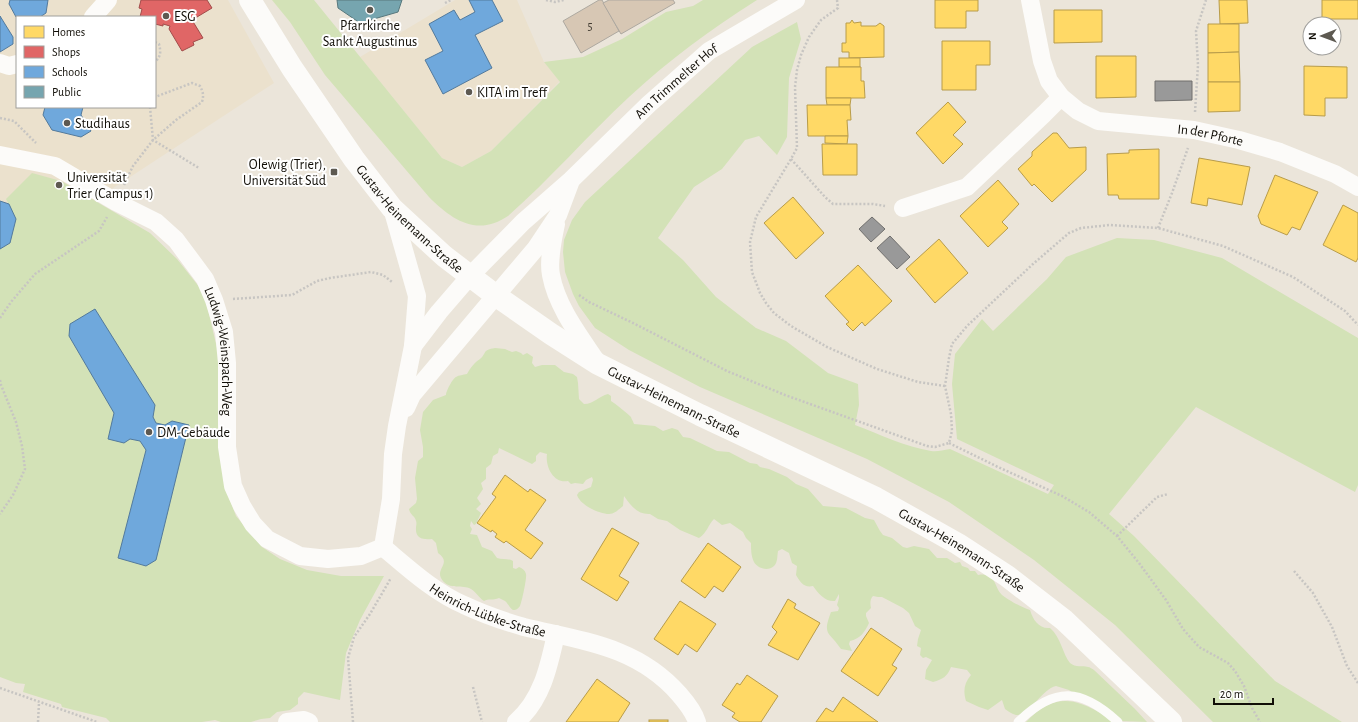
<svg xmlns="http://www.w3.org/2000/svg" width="1358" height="722" font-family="'Alegreya Sans',sans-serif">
  <rect width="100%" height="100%" fill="#ebe5da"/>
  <!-- built -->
  <g fill="#ebe1cd" fill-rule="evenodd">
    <path d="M0,0H228L274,83L0,262ZM17,17H155V107H17Z"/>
    <path d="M455,0H517L544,62L560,81L491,151L462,167L442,158L360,57Z"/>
  </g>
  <!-- green -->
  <g fill="#d3e2b7">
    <path d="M272,0H314L442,158L462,167L491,151L560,82L544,62L583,57L622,39L666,12L693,6L703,0H757C711,29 669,60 629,97C588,135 550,179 508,216C477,237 452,220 429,197L325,75L290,22Z"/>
    <path d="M797,22L801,39L789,78L787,137L777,155L759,136L745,140L722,169L694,187L658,238L683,260L716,297L756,328L786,341L828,373L858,384L859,405L855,425C879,434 906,447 931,451C937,452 943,450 950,449L1048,494L1054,485L957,439L952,384L955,354L982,319L993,331L1047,279L1066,257L1117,238L1154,240L1222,258L1358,338V485L1355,492L1196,407L1109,514L1134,536L1275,681L1342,722H1213L1115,625L1034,560L949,502L867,459L700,387L629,350L595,328L579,306L573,294L565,272L563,252L564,240L572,220L585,202L752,47Z"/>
    <path d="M32,173L61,181L150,233L177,259L204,293L221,365L224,484L236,516L262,547L280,559L307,570L341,576H384L360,620L346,653L340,700L304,692L298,698V704L290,710L277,712L270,718L261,719L251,722H221L215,720L202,722H110L106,718L62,707L61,704L23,692L25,684L16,683L0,677V249L10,243L16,219L6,199Z"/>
    <path d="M495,348L505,349L512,352L516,351L521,353L523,355L527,353L533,357L532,363L535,367L542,365H555L564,372L573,374L577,377L578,383L579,399L584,404C594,404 599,396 608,394L611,396V401C615,403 628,414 631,417C631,418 634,423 634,424L655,426L663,431L672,428L678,430L683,437L690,438L717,451L729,452L750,463L757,464L760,467L769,469L787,477L796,484L808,489L823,506L846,508L865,518L874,520L880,531L883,535L892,538L903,547L907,548L914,546L929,549L937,558H947L955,563L960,562L962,566L968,568L970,571H975L978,575C997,572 993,586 1002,595C1008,600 1023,608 1030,610C1033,620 1039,629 1050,628C1061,637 1063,655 1070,663C1076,668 1082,665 1088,667C1090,667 1092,669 1094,670L1135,709L1147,722L1121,721L1112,722H1026C1051,695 1072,696 1102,714L1069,690L1056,686C1042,689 1028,717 1016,715C1012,714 1008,711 1005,709L1002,700L988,710L979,707L966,701C963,691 964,683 971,675L967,670L951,667C947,677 943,679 933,682L925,679L926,670L932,660L926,657L923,658L920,655L921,648L917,646L918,639L921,630L915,626L909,613L903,608L882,597H878L873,596C870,599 870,604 871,608L866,613V616L869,623C865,632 860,639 850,641L849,644L852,651L841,649C829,631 822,636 831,612L838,611L839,608L837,605L839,598V594L835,601C825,602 818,593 813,586C804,588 800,582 796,575L797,566L792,563L789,553L782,549L778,551C777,556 778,562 774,566C768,572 757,568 754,562C751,556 751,549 751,543L746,538L743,532L730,523L722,525L714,519C708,525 707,533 699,538L680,530L667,521L658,519L650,514C638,515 630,505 624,496L623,506C619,509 615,514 609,514C599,514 580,505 577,495L579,492L591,487L593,480L592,477L586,480L583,484L575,483L571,484L568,481C554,484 545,467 547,454L540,452L536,456V461L532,464L499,448L498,453L493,456L491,464L486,468V479L481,483L483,489L477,498L481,504L476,509L481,513L476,524L474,525L471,521L470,526L472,529L470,534L477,535L482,547L492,551L497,558C502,560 508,558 513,561V568L516,569L519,567C522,568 525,570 526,574C527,578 522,601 520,606C512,616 510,605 505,601C503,600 501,599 499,598C493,601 488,598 484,601C478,597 476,591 469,588C461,585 447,590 441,578C436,568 452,563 438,553L436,543L432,539C424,540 415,539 416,528C416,526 417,523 416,521C415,516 410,515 409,509L416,503L417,499L415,478L418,461L423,457V447L420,430L423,412L433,400L446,395C446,391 453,378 456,377C459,375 463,375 467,374C471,367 474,363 480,359C487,353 482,350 495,348Z"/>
  </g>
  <!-- homes -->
  <g fill="#ffd966" stroke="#b89c4a">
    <path d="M935,0H978V11H966V28H935Z"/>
    <path d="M1219,0H1247L1248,23L1220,24Z"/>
    <rect x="1322" y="0" width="36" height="19"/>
    <path d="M1054,10H1102V42L1054,43Z"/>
    <path d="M852,20L854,23L861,22V26H876L880,23L884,26V57L849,58V52H842V43H846V23H850Z"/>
    <path d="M1208,24H1239V52L1208,53Z"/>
    <path d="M942,41H990V65H976V90H942Z"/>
    <path d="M1239,52L1240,82H1208V53Z"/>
    <path d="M1096,56H1136V97L1096,98Z"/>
    <rect x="839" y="58" width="21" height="9"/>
    <path d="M1304,66L1347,67V98H1325V116L1304,115Z"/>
    <path d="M826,67H861V81H864L865,98H826Z"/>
    <path d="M1208,82H1240V111L1208,112Z"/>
    <path d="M826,98H851L850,105H827Z"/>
    <path d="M948,102L966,122L953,135L963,144L943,164L916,133Z"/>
    <path d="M807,105H850L851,120H847L848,136H808Z"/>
    <path d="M1053,133H1057L1069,148L1086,147V170L1052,202L1034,184L1032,186L1018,169L1032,156V152Z"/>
    <path d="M825,136H848L847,144L825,143Z"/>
    <path d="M822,144H857V175H823Z"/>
    <path d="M1159,149V199H1119L1118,195H1108L1107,154L1129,153V150Z"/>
    <path d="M1199,158L1250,167L1242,205L1208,198L1207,206L1191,203Z"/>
    <path d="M1275,175L1318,192L1300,230L1292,227L1287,235L1261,224L1258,216Z"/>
    <path d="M998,180L1019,204L1002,222L1008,228L988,247L960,216Z"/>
    <path d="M793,197L824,233L796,259L764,223Z"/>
    <path d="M1343,205L1358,213V258L1356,262L1323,245Z"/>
    <path d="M939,239L968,273L935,303L906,269Z"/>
    <path d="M858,265L892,301L865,326L862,322L853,331L846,324L849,322L825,296Z"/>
    <path d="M505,475L528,492L530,489L546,500L525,530L543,543L531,559L506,541L504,543L495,537L497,534L492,530L491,532L477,523L496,497L492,494Z"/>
    <path d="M612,528L639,543L619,576L629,582L617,601L581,579Z"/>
    <path d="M708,543L741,567L723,592L714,586L705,598L681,581Z"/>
    <path d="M788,599L796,604L794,608L820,623L798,660L768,645L777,632L772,627Z"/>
    <path d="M680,601L716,624L697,652L685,644L678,655L654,639Z"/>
    <path d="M871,628L902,649L892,665L897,668L878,696L841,671Z"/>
    <path d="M747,675L778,696L761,722H740L732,717L735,713L722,705L737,683L740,685Z"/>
    <path d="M597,679L630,703L618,722H566Z"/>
    <path d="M843,697L878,722H816L826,708L833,712Z"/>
    <rect x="649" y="720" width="19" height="2"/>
  </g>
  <!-- shops -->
  <path fill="#e06666" stroke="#a24c4a" d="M141,0H207L212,8L192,20L203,38L193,42L194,45L182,51L169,29L170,26L163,24V26L155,24V17H140L142,9L139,8Z"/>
  <!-- schools -->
  <g fill="#6fa8dc" stroke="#537a9c">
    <path d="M10,0H48L46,13L40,17H16L9,4Z"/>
    <path d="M469,0H492L503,21L475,35L492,68L443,94L425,60L443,51L429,24L454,10L460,20L475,12Z"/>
    <path d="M0,16L13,37V44L0,52Z"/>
    <path d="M45,107H83L81,115L91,131L81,137L52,130L43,115Z"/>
    <path d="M0,201L9,204L16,219L10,243L0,249Z"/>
    <path d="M95,309L155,405L153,417L156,423L165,425L172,421L189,425L156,560L146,566L118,558L146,450L140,441L130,439L124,443L108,439L114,413L69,336L70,324Z"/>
  </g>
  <!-- public -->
  <path fill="#76a5af" stroke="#58787d" d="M337,0H402L398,12L360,23L338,8Z"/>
  <!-- industry -->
  <g fill="#999" stroke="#706f6d">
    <path d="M1155,81H1192V100L1155,101Z"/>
    <path d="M872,217L885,229L871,242L859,229Z"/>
    <path d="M890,236L910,257L897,269L877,248Z"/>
  </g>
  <!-- building -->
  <g fill="#d7c7b4" stroke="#ada8a0">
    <path d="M599,0H602L619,31L581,53L563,21Z"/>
    <path d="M609,0H673L675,3L621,34L603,3Z"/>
  </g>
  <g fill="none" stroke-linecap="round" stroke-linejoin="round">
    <!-- path -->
    <g stroke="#c7c5c2" stroke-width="2.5" stroke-dasharray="2 2" stroke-linecap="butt">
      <path d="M546,0L555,2L564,0"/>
      <path d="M837,0L838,8L821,20L809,37L801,55L797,70L795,87L797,148L791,159L756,217L750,242L752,272L760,293L766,303L774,313L791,326L827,347L877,369L918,382L945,386"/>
      <path d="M445,3L451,0"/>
      <path d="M155,42L159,44C161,52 161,56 155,62"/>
      <path d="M150,107L153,140L199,168"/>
      <path d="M1195,112L1198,65L1196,31L1206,0"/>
      <path d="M0,118L14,121L36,143"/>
      <path d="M791,159L825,197L833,204H873L885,206"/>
      <path d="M124,185L133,166L153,140L176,120L202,102C204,95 203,92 200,86L192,83L155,97"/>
      <path d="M1158,228L1172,193L1188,148"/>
      <path d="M579,295L589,302L633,323L727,371L785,395L927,446L935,447L949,443L952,431L951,414L945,386L949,358L952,344L967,326L1033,264L1069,233L1081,228L1110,225L1158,228L1223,246L1293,277L1345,311L1358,325"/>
      <path d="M233,299L292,295L317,281L330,278L371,272L383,275L392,282"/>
      <path d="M0,318L11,302L35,274L99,231L107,217"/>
      <path d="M0,380L1,385L16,422L22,446L25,469L13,495L0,514"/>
      <path d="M949,443L998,467L1062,496L1089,512L1117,536L1139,563L1166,600L1183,629L1199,647L1228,663L1235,671L1244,686L1252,708L1260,722"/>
      <path d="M1117,536L1157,497L1168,494"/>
      <path d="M1294,571L1313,593L1332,627L1347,666L1358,683"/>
      <path d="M473,687L482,722"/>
      <path d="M0,688L97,722"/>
      <path d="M38,722L39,703"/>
      <path d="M353,722L348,658L354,637L370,614L391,578"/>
    </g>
    <!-- lane -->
    <path stroke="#fcfbf9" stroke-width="9" d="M1018,722C1055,686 1081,688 1118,722"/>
    <!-- street -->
    <g stroke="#fcfbf9" stroke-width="18">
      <path id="s1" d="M1030,0L1042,61L1049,81L1061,97L1078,111L1098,121L1194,130L1239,140L1280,152L1335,174L1358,187"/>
      <path d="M93,17L108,0"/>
      <path d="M0,63L9,66L17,64"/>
      <path id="s2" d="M0,155L55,166L116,202L156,222L176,240L205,279L214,300L224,332L227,363V447L233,486L242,506L253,524L267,539L300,556L328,559L361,556L383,547"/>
      <path d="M903,208L967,187L1044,114L1061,97"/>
      <path d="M556,224C553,239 548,260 551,275C557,307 579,335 597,362"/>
      <path id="s3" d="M413,346L439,312L470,276L523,222L571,180L649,104L709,51L796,0"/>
      <path d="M406,408L412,395L536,248L558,215L570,183"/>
      <path id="s4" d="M383,547C408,568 434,592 464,605C483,614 503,621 524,627C582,641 637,646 679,694C686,702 694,712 697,722"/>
      <path d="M383,547L391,499L393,454L397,426L413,346L417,296L392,208"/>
      <path d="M287,722L304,720L309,722"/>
      <path d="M516,722C542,700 549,666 556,634"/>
    </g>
    <!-- secondary -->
    <path stroke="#fcfbf9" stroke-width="22" id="s5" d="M250,0L292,68L354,159L392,208L444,256L495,295L551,334L598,364L700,415L876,498L958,544L1007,576L1064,620L1171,722"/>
  </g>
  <!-- markers -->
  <g fill="#5d5951" stroke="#fff" stroke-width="1.5">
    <circle cx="370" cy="10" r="4"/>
    <circle cx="166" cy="16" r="4"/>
    <circle cx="469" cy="92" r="4"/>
    <circle cx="67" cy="123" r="4"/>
    <rect x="330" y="168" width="8" height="8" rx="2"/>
    <circle cx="59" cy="185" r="4"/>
    <circle cx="149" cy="432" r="4"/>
  </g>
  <g text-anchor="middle" stroke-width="4" stroke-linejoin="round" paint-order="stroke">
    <!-- number labels -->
    <g font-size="12" fill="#423c32">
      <text x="590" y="30">5</text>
    </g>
    <!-- poi labels -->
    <g font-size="14" fill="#110e07" stroke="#fff" text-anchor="start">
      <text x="174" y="21">ESG</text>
      <text x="370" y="30" text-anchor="middle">Pfarrkirche<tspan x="370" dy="16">Sankt Augustinus</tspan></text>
      <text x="477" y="97">KITA im Treff</text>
      <text x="75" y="128">Studihaus</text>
      <text x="326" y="169" text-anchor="end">Olewig (Trier),<tspan x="326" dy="16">Universität Süd</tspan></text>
      <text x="67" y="182">Universität<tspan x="67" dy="16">Trier (Campus 1)</tspan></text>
      <text x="157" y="437">DM-Gebäude</text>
    </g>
    <!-- street labels -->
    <g font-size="14" fill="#110e07" stroke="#fff">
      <text dy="5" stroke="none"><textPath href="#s3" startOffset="374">Am Trimmelter Hof</textPath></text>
      <text dy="5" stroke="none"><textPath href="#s1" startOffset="261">In der Pforte</textPath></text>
      <text dy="5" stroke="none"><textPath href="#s5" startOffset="272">Gustav-Heinemann-Straße</textPath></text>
      <text dy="5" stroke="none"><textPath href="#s2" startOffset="322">Ludwig-Weinspach-Weg</textPath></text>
      <text dy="5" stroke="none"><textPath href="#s5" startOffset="596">Gustav-Heinemann-Straße</textPath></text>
      <text dy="5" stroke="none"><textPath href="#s5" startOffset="920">Gustav-Heinemann-Straße</textPath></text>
      <text dy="5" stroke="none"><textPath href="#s4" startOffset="124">Heinrich-Lübke-Straße</textPath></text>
    </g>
  </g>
  <!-- legend -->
  <rect x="16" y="16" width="140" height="92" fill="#ffffff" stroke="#a09f9c"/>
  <rect x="24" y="26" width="20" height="12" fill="#ffd966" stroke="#a09f9c"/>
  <text x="52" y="36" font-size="12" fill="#110e07">Homes</text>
  <rect x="24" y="46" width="20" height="12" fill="#e06666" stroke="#a09f9c"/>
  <text x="52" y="56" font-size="12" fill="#110e07">Shops</text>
  <rect x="24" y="66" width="20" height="12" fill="#6fa8dc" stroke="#a09f9c"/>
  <text x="52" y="76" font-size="12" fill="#110e07">Schools</text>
  <rect x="24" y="86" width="20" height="12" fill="#76a5af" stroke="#a09f9c"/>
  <text x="52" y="96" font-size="12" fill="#110e07">Public</text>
  <!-- north arrow -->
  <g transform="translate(1322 36) rotate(269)"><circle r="19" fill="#ffffff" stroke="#a09f9c"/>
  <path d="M0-3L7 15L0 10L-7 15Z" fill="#5d5951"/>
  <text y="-6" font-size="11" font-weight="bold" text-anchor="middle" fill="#110e07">N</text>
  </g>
  <!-- scale -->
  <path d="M1214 698v6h59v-6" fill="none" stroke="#110e07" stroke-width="2"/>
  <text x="1220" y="698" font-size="12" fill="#110e07" stroke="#ffffff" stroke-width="3" paint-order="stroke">20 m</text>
</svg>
